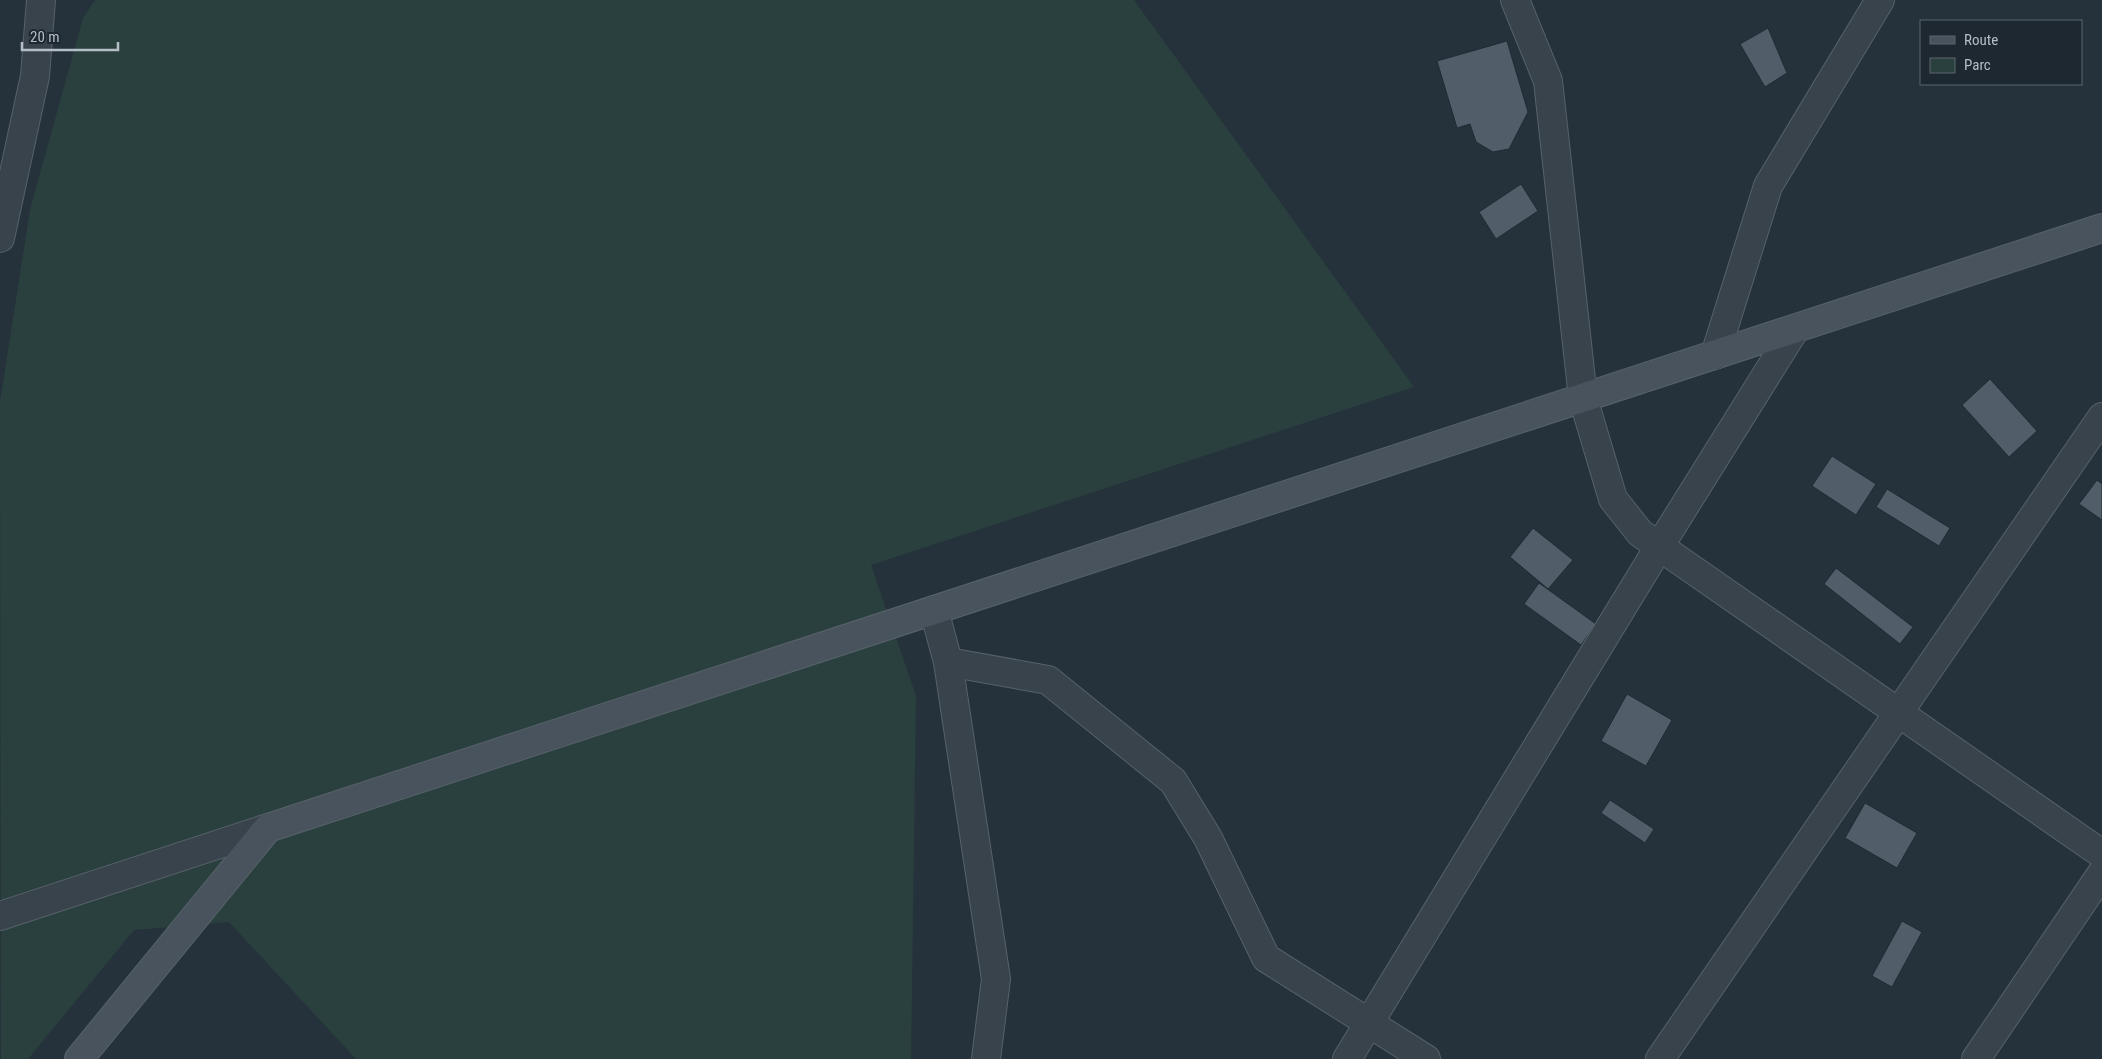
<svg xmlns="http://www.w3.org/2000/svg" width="2102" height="1059" font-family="'Roboto Condensed',sans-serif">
  <rect width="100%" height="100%" fill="#26323b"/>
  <!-- green -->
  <path fill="#2a403e" d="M95,0H1134L1414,387L871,565L916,696L911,1059H356L229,922L134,930L28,1059H1L0,402L30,210L83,18Z"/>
  <!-- building -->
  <g fill="#515e69" stroke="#202a32">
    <path d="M1768,28L1787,73L1765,87L1740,44Z"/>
    <path d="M1507,41L1528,112L1509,149L1493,152L1476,142L1470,124L1457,128L1437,61Z"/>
    <path d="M1521,184L1538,211L1496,239L1479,212Z"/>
    <path d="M1990,379L2037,431L2009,457L1962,405Z"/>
    <path d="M1832,456L1876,484L1856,515L1812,486Z"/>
    <path d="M2097,480L2102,484V520L2079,504Z"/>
    <path d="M1887,489L1950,528L1939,546L1876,507Z"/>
    <path d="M1533,528L1573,560L1548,589L1510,557Z"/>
    <path d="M1836,568L1913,627L1900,644L1824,584Z"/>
    <path d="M1539,583L1596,624L1581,645L1524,604Z"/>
    <path d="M1627,694L1672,720L1646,766L1601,741Z"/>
    <path d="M1610,800L1654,829L1645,843L1601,813Z"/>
    <path d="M1865,803L1917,833L1897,868L1845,838Z"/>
    <path d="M1902,921L1922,932L1892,987L1872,976Z"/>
  </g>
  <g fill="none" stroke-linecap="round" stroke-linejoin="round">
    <!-- street casing -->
    <g stroke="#576169" stroke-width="30">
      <g id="street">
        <path d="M1515,0L1548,81L1583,398L1613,499L1640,533L2102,854"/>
        <path d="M0,238L35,76L41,0"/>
        <path d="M1715,355L1768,186L1880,0"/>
        <path d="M934,610L948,662L996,979L986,1059"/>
        <path d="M948,662L1048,680L1173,781L1208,838L1266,958L1426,1059"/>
        <path d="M0,916L268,828"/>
        <path d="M1347,1059L1659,547L1795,329"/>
        <path d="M1660,1059L2102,417"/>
        <path d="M1976,1059L2102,873"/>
      </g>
    </g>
    <!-- secondary casing -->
    <g stroke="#576169" stroke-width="30">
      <path id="secondary" d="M79,1059L268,828L2102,228"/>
    </g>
    <!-- street -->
    <use href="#street" stroke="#39434c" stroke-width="28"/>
    <!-- secondary -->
    <use href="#secondary" stroke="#48535e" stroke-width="28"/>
  </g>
  <!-- legend -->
  <rect x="1920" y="20" width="162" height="65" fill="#1e2830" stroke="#5a646c"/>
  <rect x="1930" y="36" width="25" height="8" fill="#48535e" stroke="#5a646c"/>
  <text x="1964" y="45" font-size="15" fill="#b5bec7">Route</text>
  <rect x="1930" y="58" width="25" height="15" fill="#2a403e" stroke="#5a646c"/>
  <text x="1964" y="70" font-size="15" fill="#b5bec7">Parc</text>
  <!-- scale -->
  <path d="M22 42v8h96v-8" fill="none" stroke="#b5bec7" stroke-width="2.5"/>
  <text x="30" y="42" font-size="15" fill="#b5bec7" stroke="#1e2830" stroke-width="4" paint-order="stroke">20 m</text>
</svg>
